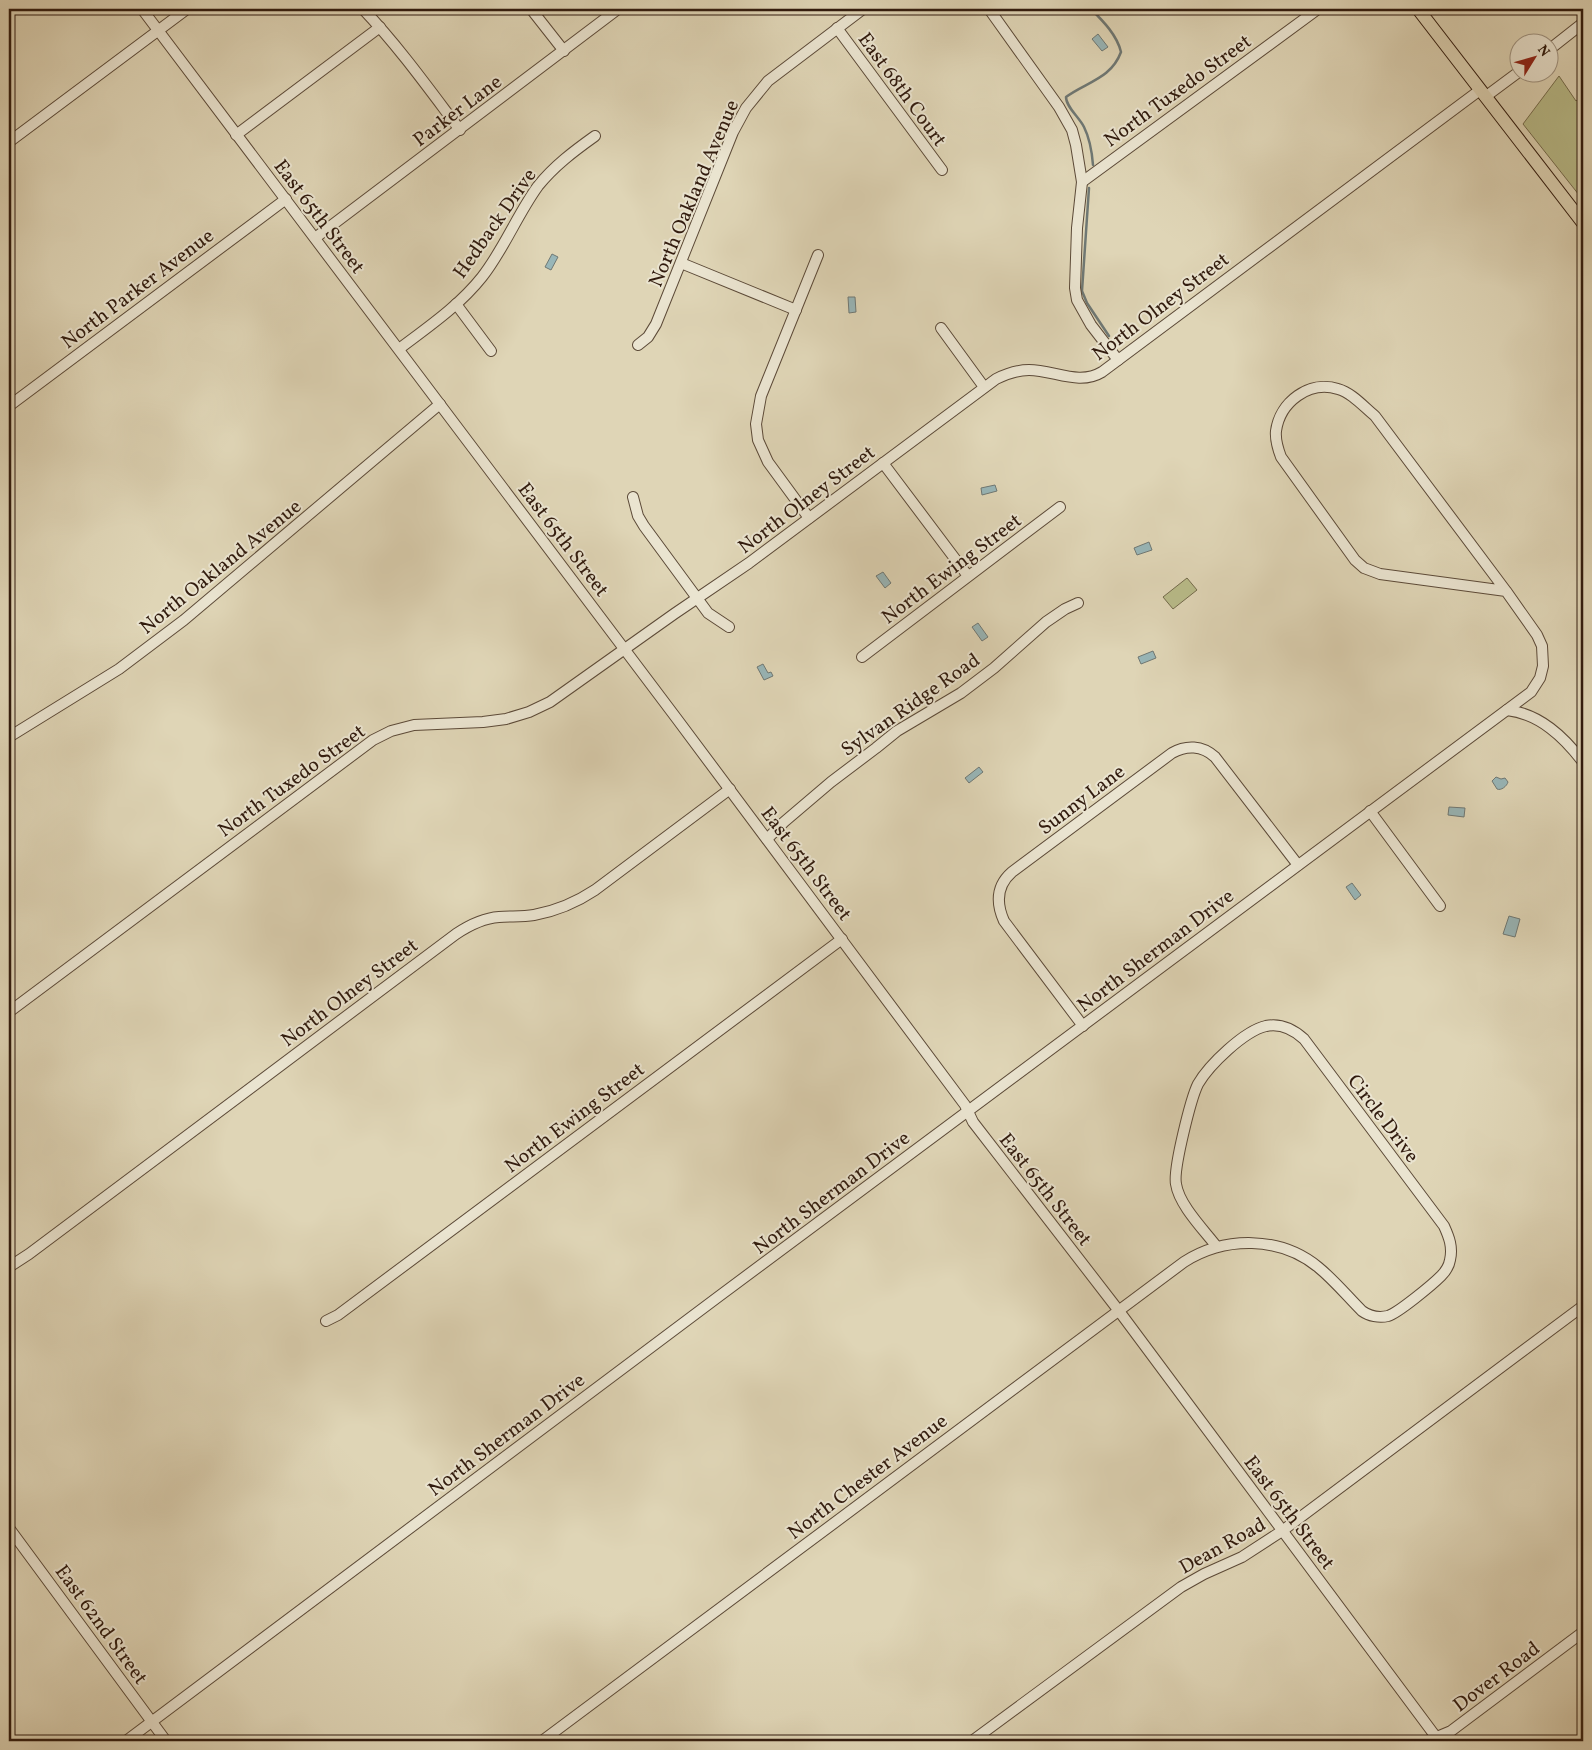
<svg xmlns="http://www.w3.org/2000/svg" width="1592" height="1750" font-family="Vollkorn,serif">
  <rect width="100%" height="100%" fill="#dfd5b6"/>
  <filter id="stains"><feTurbulence type="fractalNoise" baseFrequency=".004" numOctaves="4"/><feColorMatrix values="0 0 0 0 .2 0 0 0 0 .09 0 0 0 0 .02 0 0 0 .5 -.17"/></filter>
  <radialGradient id="worn" r=".72"><stop offset=".6" stop-color="#630" stop-opacity="0"/><stop offset="1" stop-color="#630" stop-opacity=".3"/></radialGradient>
  <!-- green -->
  <g fill="#b8bb89" stroke="#746b4c">
    <path d="M1559,76L1576,101L1583,95V200L1523,124Z"/>
    <path d="M1187,578L1197,590L1173,609L1163,597Z"/>
  </g>
  <!-- water -->
  <g fill="#98b6b8" stroke="#6f7874">
    <path d="M1098,34L1108,47L1102,51L1092,39Z"/>
    <path d="M552,254L558,257L551,270L545,267Z"/>
    <path d="M848,297H855L856,312L849,313Z"/>
    <path d="M995,485L997,491L982,495L981,488Z"/>
    <path d="M1149,542L1152,550L1137,555L1134,548Z"/>
    <path d="M883,572L891,583L885,588L876,576Z"/>
    <path d="M978,623L988,637L982,641L972,627Z"/>
    <path d="M1153,651L1156,658L1141,664L1138,657Z"/>
    <path d="M763,664L768,673L771,672L773,676L764,680L757,667Z"/>
    <path d="M979,767L983,772L969,783L965,778Z"/>
    <path d="M1496,777L1501,779L1505,778L1508,782C1507,786 1501,791 1497,789L1492,781Z"/>
    <path d="M1449,807L1465,808L1464,817L1448,815Z"/>
    <path d="M1352,883L1361,895L1355,900L1346,887Z"/>
    <path d="M1509,916L1520,919L1515,937L1503,934Z"/>
  </g>
  <g fill="none" stroke-linecap="round" stroke-linejoin="round">
    <!-- stream -->
    <g stroke="#6f7874" stroke-width="2.5">
      <path d="M1091,9C1103,21 1117,35 1121,52C1111,79 1086,82 1066,97C1066,107 1079,117 1084,127C1090,139 1092,152 1093,165"/>
      <path d="M1089,188L1082,291L1087,303L1109,336"/>
    </g>
    <!-- minor casing -->
    <g stroke="#5c4a38" stroke-width="12">
      <g id="minor">
        <path d="M142,9L677,719L965,1105L973,1122L1119,1311L1439,1741"/>
        <path d="M363,9C399,47 429,89 460,130"/>
        <path d="M531,9L564,51"/>
        <path d="M989,9L1059,107L1072,130L1076,145L1082,182L1077,228L1075,288L1077,300L1091,325L1118,360"/>
        <path d="M837,28L942,170"/>
        <path d="M1550,49L1583,23"/>
        <path d="M1485,97L1520,71"/>
        <path d="M236,135L380,27"/>
        <path d="M9,142L187,9"/>
        <path d="M1082,182L1318,9"/>
        <path d="M315,238L618,9"/>
        <path d="M681,263L796,310"/>
        <path d="M456,304L491,351"/>
        <path d="M941,328L984,387"/>
        <path d="M638,345L648,337L656,324L733,132L746,108L768,81L863,9"/>
        <path d="M399,349C428,327 459,306 482,277C504,249 517,215 538,186C554,166 574,151 595,136"/>
        <path d="M9,406L286,199"/>
        <path d="M883,463L968,576"/>
        <path d="M633,497L638,516L644,526L708,613L729,627"/>
        <path d="M809,518L768,462L758,440L756,424L761,396L818,255"/>
        <path d="M862,657L1060,507"/>
        <path d="M1507,710C1540,714 1564,737 1583,762"/>
        <path d="M9,737L119,669L184,620L440,404"/>
        <path d="M1370,811L1440,906"/>
        <path d="M767,839L784,822L831,782L876,748L897,731L961,693L994,668L1046,622L1065,609L1078,603"/>
        <path d="M9,1012L373,740L391,731L414,725L483,722L506,719L529,712L550,702L674,614L749,563L996,379C1006,374 1017,370 1029,370C1054,370 1079,386 1102,372L1480,90"/>
        <path d="M1083,1026L1004,921C996,903 996,886 1012,872L1172,753C1186,745 1202,745 1215,757L1298,865"/>
        <path d="M9,1267L29,1254L456,934C468,926 484,918 499,917C511,916 522,917 534,915C556,911 577,902 595,890L730,789"/>
        <path d="M326,1321L338,1315L842,939"/>
        <path d="M9,1528L166,1741"/>
        <path d="M126,1741L718,1297L1531,692L1540,678L1543,666L1542,646L1537,635L1506,591L1375,416C1363,406 1352,393 1338,389C1309,380 1280,402 1276,431C1275,440 1278,449 1281,457L1355,560L1364,568L1380,574L1506,591"/>
        <path d="M542,1741L1184,1262C1225,1236 1280,1236 1318,1267C1334,1280 1347,1296 1362,1311C1369,1316 1379,1318 1388,1316C1398,1313 1432,1285 1441,1276C1445,1272 1449,1266 1450,1260C1453,1247 1449,1237 1444,1226L1304,1039C1293,1029 1281,1023 1266,1026C1244,1031 1209,1065 1198,1084C1191,1098 1173,1169 1176,1184C1179,1205 1204,1230 1217,1247"/>
        <path d="M972,1741L1181,1587L1204,1574L1242,1557L1282,1531L1583,1306"/>
        <path d="M1427,1741L1451,1731L1583,1632"/>
      </g>
    </g>
    <!-- major casing -->
    <g stroke="#311b0e" stroke-width="14">
      <path id="major" d="M1418,9L1583,223"/>
    </g>
    <!-- minor -->
    <use href="#minor" stroke="#eae4d0" stroke-width="10"/>
    <!-- major -->
    <use href="#major" stroke="#dfd5b6" stroke-width="12"/>
  </g>
  <g text-anchor="middle" stroke-width="4" stroke-linejoin="round" paint-order="stroke">
    <!-- street labels -->
    <g font-size="20" fill="#311b0e" stroke="#eae4d0">
      <text transform="translate(903 89) rotate(54)" y="7">East 68th Court</text>
      <text transform="translate(1177 90) rotate(-36)" y="7">North Tuxedo Street</text>
      <text transform="translate(457 110) rotate(-37)" y="7">Parker Lane</text>
      <text transform="translate(693 193) rotate(-67)" y="7">North Oakland Avenue</text>
      <text transform="translate(320 216) rotate(53)" y="7">East 65th Street</text>
      <text transform="translate(494 223) rotate(-55)" y="7">Hedback Drive</text>
      <text transform="translate(137 288) rotate(-37)" y="7">North Parker Avenue</text>
      <text transform="translate(1160 306) rotate(-37)" y="7">North Olney Street</text>
      <text transform="translate(806 499) rotate(-37)" y="7">North Olney Street</text>
      <text transform="translate(564 539) rotate(53)" y="7">East 65th Street</text>
      <text transform="translate(220 566) rotate(-39)" y="7">North Oakland Avenue</text>
      <text transform="translate(951 568) rotate(-37)" y="7">North Ewing Street</text>
      <text transform="translate(910 704) rotate(-35)" y="7">Sylvan Ridge Road</text>
      <text transform="translate(291 780) rotate(-36)" y="7">North Tuxedo Street</text>
      <text transform="translate(1081 799) rotate(-37)" y="7">Sunny Lane</text>
      <text transform="translate(807 863) rotate(53)" y="7">East 65th Street</text>
      <text transform="translate(1155 950) rotate(-37)" y="7">North Sherman Drive</text>
      <text transform="translate(349 992) rotate(-37)" y="7">North Olney Street</text>
      <text transform="translate(574 1117) rotate(-37)" y="7">North Ewing Street</text>
      <text transform="translate(1384 1118) rotate(53)" y="7">Circle Drive</text>
      <text transform="translate(1046 1189) rotate(52)" y="7">East 65th Street</text>
      <text transform="translate(831 1192) rotate(-37)" y="7">North Sherman Drive</text>
      <text transform="translate(506 1434) rotate(-37)" y="7">North Sherman Drive</text>
      <text transform="translate(867 1476) rotate(-37)" y="7">North Chester Avenue</text>
      <text transform="translate(1290 1512) rotate(53)" y="7">East 65th Street</text>
      <text transform="translate(1222 1545) rotate(-29)" y="7">Dean Road</text>
      <text transform="translate(102 1624) rotate(54)" y="7">East 62nd Street</text>
      <text transform="translate(1496 1676) rotate(-37)" y="7">Dover Road</text>
    </g>
  </g>
  <!-- margin -->
  <rect width="1592" height="1750" fill="none" stroke="#dfd5b6" stroke-width="30"/>
  <rect x="10" y="10" width="1572" height="1730" fill="none" stroke="#311b0e" stroke-width="2.5"/>
  <rect x="15" y="15" width="1562" height="1720" fill="none" stroke="#311b0e"/>
  <!-- north arrow -->
  <g transform="translate(1534 58) rotate(53)"><circle r="24" fill="#eae4d0" stroke="#a09482"/>
  <path d="M0-4L9 19L0 12L-9 19Z" fill="#8f2418"/>
  <text y="-8" font-size="14" font-weight="bold" text-anchor="middle" fill="#311b0e">N</text>
  </g>
  <rect width="100%" height="100%" filter="url(#stains)"/>
  <rect width="100%" height="100%" fill="url(#worn)"/>
</svg>
